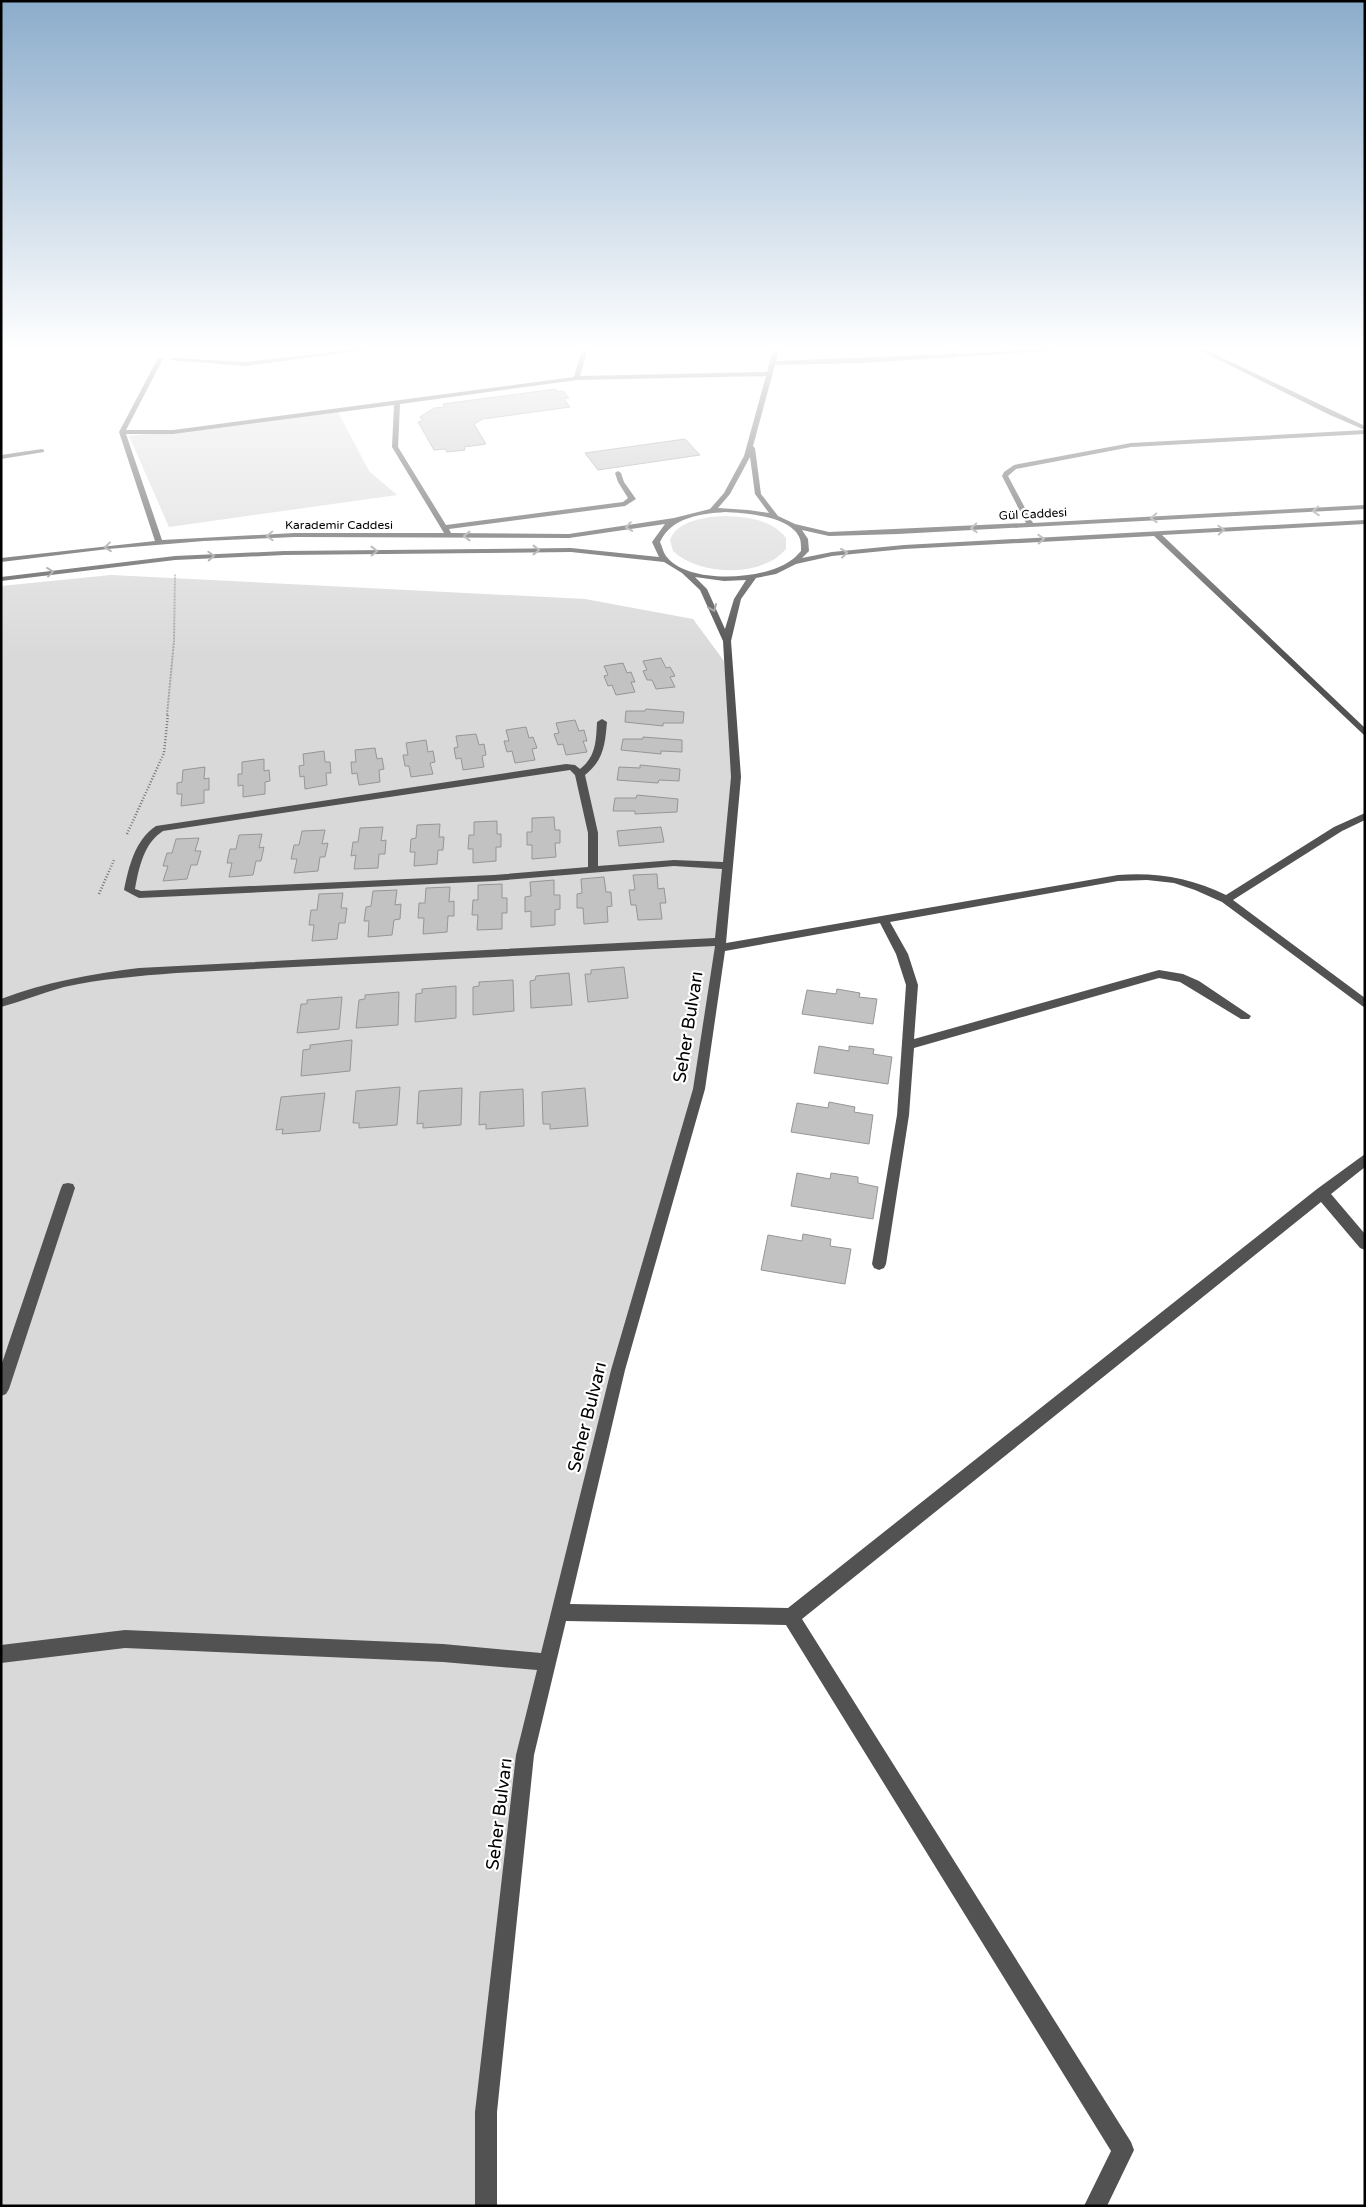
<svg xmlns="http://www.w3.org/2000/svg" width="1366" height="2207" font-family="'Varela Round',sans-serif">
  <rect width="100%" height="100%" fill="#fff"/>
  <!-- green -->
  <g fill="#d9d9d9">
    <path d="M338,412L369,471L397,495L169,527L129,436Z"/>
    <path d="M725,516C746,517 772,519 786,538V549C762,578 699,576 673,551L670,540C677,520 706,517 725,516Z"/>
    <path d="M111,575L585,599L693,619L724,661L730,709L734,790L701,1064L635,1306L530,1744L488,2206H1V586Z"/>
  </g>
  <!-- building -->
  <g fill="#c2c2c2" stroke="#969696">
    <path d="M556,389L557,392L563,391L569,398L564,399L570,407L483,419L474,424L486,444L464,447L465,450L447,452L445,449L434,450L418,422L423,421L420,417L434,408L445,407L443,404Z"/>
    <path d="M685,439L700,455L598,470L585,453Z"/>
    <path d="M661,658L666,668L670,667L675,676L670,677L675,687L656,689L652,680H647L643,671L647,670L643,661Z"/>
    <path d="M623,663L627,673L631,672L635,682H631L635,692L616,695L612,685L608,686L604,676L608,675L604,666Z"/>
    <path d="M646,709L684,712L683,723H663V726L625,722L626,711H645Z"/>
    <path d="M575,720L579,731L584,730L587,741H583L587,752L566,755L563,744L558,745L554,734L559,733L556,723Z"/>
    <path d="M526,727L529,738L533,737L537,748L532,749L535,760L515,763L512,751L507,752L504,741H509L506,730Z"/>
    <path d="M476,734L479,745L484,744L486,755L482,756L484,767L463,770L461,758L456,759L454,748L458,747L456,736Z"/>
    <path d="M643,737L682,740V752L661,751V754L621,750L623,739H643Z"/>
    <path d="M426,740L428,752L433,751L435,762L430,763L433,774L411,777L409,766H405L403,755H408L406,743Z"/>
    <path d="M375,748L377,759L382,758L384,769L379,770L380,782L359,785L357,773L352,774L351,762H356L355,750Z"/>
    <path d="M324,751L325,762H330L331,773H326L327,785L305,789L304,776L300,777L299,766L304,765L303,754Z"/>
    <path d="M264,759V771L269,770L270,781L265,782V794L243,797V785L238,786V774H242V762Z"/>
    <path d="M640,765L680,769L679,781L659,780L658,783L617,780L619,767L640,768Z"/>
    <path d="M205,767L204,779L209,778V790H204V803L181,806L182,794H177V783L182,782L183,770Z"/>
    <path d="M637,795L678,799L677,812L635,814V811H613L615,798H636Z"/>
    <path d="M554,817L555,830H560V843H555L556,857L532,859V845H527V832H532V818Z"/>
    <path d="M497,821V834H501V847H496V861L473,863V849H468L469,835H474V822Z"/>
    <path d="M440,824L439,837H444L443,850H438L437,864L414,866L415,852H410L411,839L416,838L417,825Z"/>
    <path d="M383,827L381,841L386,840L385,854H379L378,868L354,869L356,855L351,856L353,842H358L360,828Z"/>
    <path d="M661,827L664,842L619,846L617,831Z"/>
    <path d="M325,830L322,844L328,843L325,857H320L318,871L294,873L297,859H291L294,845H299L302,831Z"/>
    <path d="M262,834L259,848L264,847L261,861H256L253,875L229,877L232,863H227L230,849H236L239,835Z"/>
    <path d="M199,838L195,851H201L197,865H191L187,879L163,881L168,866H163L167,853H172L176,839Z"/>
    <path d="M657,874L658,889L664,888L666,903H660L662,919L638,920L636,905H631L629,890H635L633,875Z"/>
    <path d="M604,877L606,892H611L612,906L607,907L608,922L584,924L583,908H577V894L582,893L581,879Z"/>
    <path d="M554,880V895H560V909L555,910V925L531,927V911L525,912V897L531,896L530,882Z"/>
    <path d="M502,884V898H507V913H502V929L477,930L478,915H472L473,900H478V885Z"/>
    <path d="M450,887L449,902L454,901V916H448L447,932L423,934L424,918H418L419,903H425L426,888Z"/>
    <path d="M397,890L395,905L401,904L400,919L394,920L392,935L368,937L369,921H364L366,907L371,906L373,891Z"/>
    <path d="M343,893L341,908H347L345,923H339L337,939L312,941L314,925H309L311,910H317L319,894Z"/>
    <path d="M624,967L628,998L588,1002L585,974H591V970Z"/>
    <path d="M569,973L572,1005L531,1008L530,981L535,980L536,976Z"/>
    <path d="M513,980L514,1011L473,1015V987L479,986V982Z"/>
    <path d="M456,986V1018L415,1022L416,994L422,993V989Z"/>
    <path d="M837,989L860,993L859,997L877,999L873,1024L802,1014L807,990L836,994Z"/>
    <path d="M399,992L398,1025L356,1028L359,1000L365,999V995Z"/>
    <path d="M342,997L339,1029L297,1033L301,1004H307V1000Z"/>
    <path d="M352,1040L350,1071L301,1076L303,1050L310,1049V1045Z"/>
    <path d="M819,1046L849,1051V1046L874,1049L873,1054L892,1057L888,1084L814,1073Z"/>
    <path d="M400,1087L397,1125L359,1128V1123H353L356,1091Z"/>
    <path d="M462,1088L461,1125L423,1128V1123L417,1124L419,1091Z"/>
    <path d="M585,1088L588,1126L550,1129V1124H543L542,1092Z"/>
    <path d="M523,1089L524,1126L486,1129V1124L479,1125L480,1092Z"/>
    <path d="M325,1093L320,1131L282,1134L283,1129L276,1130L281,1097Z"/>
    <path d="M829,1102L855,1107L854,1112L873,1115L869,1144L791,1132L797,1103L828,1108Z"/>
    <path d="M797,1173L830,1179L831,1173L858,1177V1183L878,1187L873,1219L791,1206Z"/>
    <path d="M803,1234L831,1239L830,1246L851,1249L845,1284L761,1270L768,1235L802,1241Z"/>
  </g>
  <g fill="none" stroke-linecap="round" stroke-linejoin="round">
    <!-- path-far1 -->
    <path stroke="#747474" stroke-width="2" stroke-dasharray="0.5 1" stroke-linecap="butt" d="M167,715L174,641L175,574"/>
    <!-- path -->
    <g stroke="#747474" stroke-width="2.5" stroke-dasharray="1 2" stroke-linecap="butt">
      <path d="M127,834L164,753L168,714"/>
      <path d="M99,894L114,860"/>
    </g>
    <!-- minor -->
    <g fill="#525252" fill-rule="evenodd">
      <path d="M359,349H374L245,366L170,360L173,358L245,362Z"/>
      <path d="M582,349H588L580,376L767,372L773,349H779L776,361L951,354L949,349H955L956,354L1054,349L1051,351L860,363L775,365L753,446L755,448L761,494L778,516L795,524L829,532L1026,523L1002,476L1004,472L1014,465L1131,443L1365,430V434L1131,447L1016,469L1008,476L1033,523L1365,505V509L898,534L829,536L802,530L808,539L809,551L802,558L832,552L904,545L1365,520V524L1162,535L1365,728V736L1154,536L904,549L832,556L796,564L776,574L756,578L741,599L731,641L741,777L726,943L1118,875C1157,872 1191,878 1226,895L1334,827L1365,813V820L1342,831L1233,900L1365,998V1008L1222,902L1195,890L1174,883L1147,880L1118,881L890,922L908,954L918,985L914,1039L1159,970L1183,974L1199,981L1251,1016L1249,1019H1241L1180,982L1159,978L914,1048L909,1115L886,1264L884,1268L879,1270L874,1268L872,1264L897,1115L906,985L896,954L880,923L725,951L705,1089L625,1370L570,1604L788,1608L1317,1189L1365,1154V1167L1331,1194L1365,1234V1250L1360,1248L1321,1202L802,1619L1131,2142L1134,2150L1107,2206H1084L1111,2151L786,1625L566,1621L534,1755L497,2112V2206H475V2112L516,1755L537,1670L443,1662L125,1648L1,1663V1645L125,1630L443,1644L541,1653L611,1370L693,1089L715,946L176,973C138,976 100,979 64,987C43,993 22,1001 1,1007V999C46,982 91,974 139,968L715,938L722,869L674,866L494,881L139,898L124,890C129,866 135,840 156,826L566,764L575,765L580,769C596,757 596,741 597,722L602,719L607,722C605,744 604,760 585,775L598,833V866L674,860L723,862L731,777L723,641L700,590L682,573L664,562L571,552L284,555L175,560L1,581V577L175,556L284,551L571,548L659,557L652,542L665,524L569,538L295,537L204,541L108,549L1,562V558L155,541L119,432L158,358L163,359L126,430H173L574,377ZM766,376L744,456L724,493L710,509L674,518L569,534L451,533L449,529L625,506L636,499L624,482L621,473L618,471L615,473L618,482L628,498L623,502L446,525L398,447L400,404L577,380ZM394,405L392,447L444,533H295L162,540L126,434H173ZM750,457L755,494L769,513L748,510L718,508L730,494ZM725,512C745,513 792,516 800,539C801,542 801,547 801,551C798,554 794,559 790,561C764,580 687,585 666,556C663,552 662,546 660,542C672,517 700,514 725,512ZM695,577L724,581L746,580L734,599L725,629L707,589ZM570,770L575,775L588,833V867L494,875L141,891L135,889C139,867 144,843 163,831Z"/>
      <path d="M1197,349H1204L1365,426V430L1330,415Z"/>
      <path d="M42,449L44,450V452L1,459V455Z"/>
      <path d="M68,1183L73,1184L75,1188L9,1389L6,1394L1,1396V1366L61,1188L63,1184Z"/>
    </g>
  </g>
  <!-- one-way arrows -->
  <defs><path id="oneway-chevron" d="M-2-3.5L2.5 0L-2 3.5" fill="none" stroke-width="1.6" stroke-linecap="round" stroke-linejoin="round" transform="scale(1.25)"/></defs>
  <g stroke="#979797">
    <use href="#oneway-chevron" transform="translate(1316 511) rotate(176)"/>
    <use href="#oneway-chevron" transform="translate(1154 518) rotate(177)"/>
    <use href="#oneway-chevron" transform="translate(629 527) rotate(171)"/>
    <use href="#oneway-chevron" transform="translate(974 528) rotate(177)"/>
    <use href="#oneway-chevron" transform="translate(1221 530) rotate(-3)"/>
    <use href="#oneway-chevron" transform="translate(270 536) rotate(178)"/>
    <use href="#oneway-chevron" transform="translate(467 536) rotate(180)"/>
    <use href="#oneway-chevron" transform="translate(1041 539) rotate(-3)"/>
    <use href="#oneway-chevron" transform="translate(108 547) rotate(174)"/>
    <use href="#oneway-chevron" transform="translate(536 550)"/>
    <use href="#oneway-chevron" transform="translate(374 551) rotate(-1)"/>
    <use href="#oneway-chevron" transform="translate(844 553) rotate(-6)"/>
    <use href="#oneway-chevron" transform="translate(211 556) rotate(-3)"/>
    <use href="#oneway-chevron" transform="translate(50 572) rotate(-7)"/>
    <use href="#oneway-chevron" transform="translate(713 608) rotate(67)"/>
  </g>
  <!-- sky -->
  <linearGradient id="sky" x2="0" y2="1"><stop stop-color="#8baccb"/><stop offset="0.53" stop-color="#fff"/><stop offset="1" stop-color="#fff" stop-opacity="0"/></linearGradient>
  <rect width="1366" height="658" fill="url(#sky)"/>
  <g text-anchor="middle" stroke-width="4.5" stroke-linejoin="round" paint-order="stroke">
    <!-- far-street labels -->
    <g font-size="12" fill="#000" stroke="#fff">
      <text transform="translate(1033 514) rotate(-3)" y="4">Gül Caddesi</text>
      <text x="339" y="529">Karademir Caddesi</text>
    </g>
    <!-- near-street labels -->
    <g font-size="18" fill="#000" stroke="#fff">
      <text transform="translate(688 1027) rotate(-81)" y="6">Seher Bulvarı</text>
      <text transform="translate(587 1417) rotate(-76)" y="6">Seher Bulvarı</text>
      <text transform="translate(499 1814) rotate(-83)" y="6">Seher Bulvarı</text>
    </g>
  </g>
  <!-- border -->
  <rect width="1366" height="2207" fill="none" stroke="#000000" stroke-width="5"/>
</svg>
